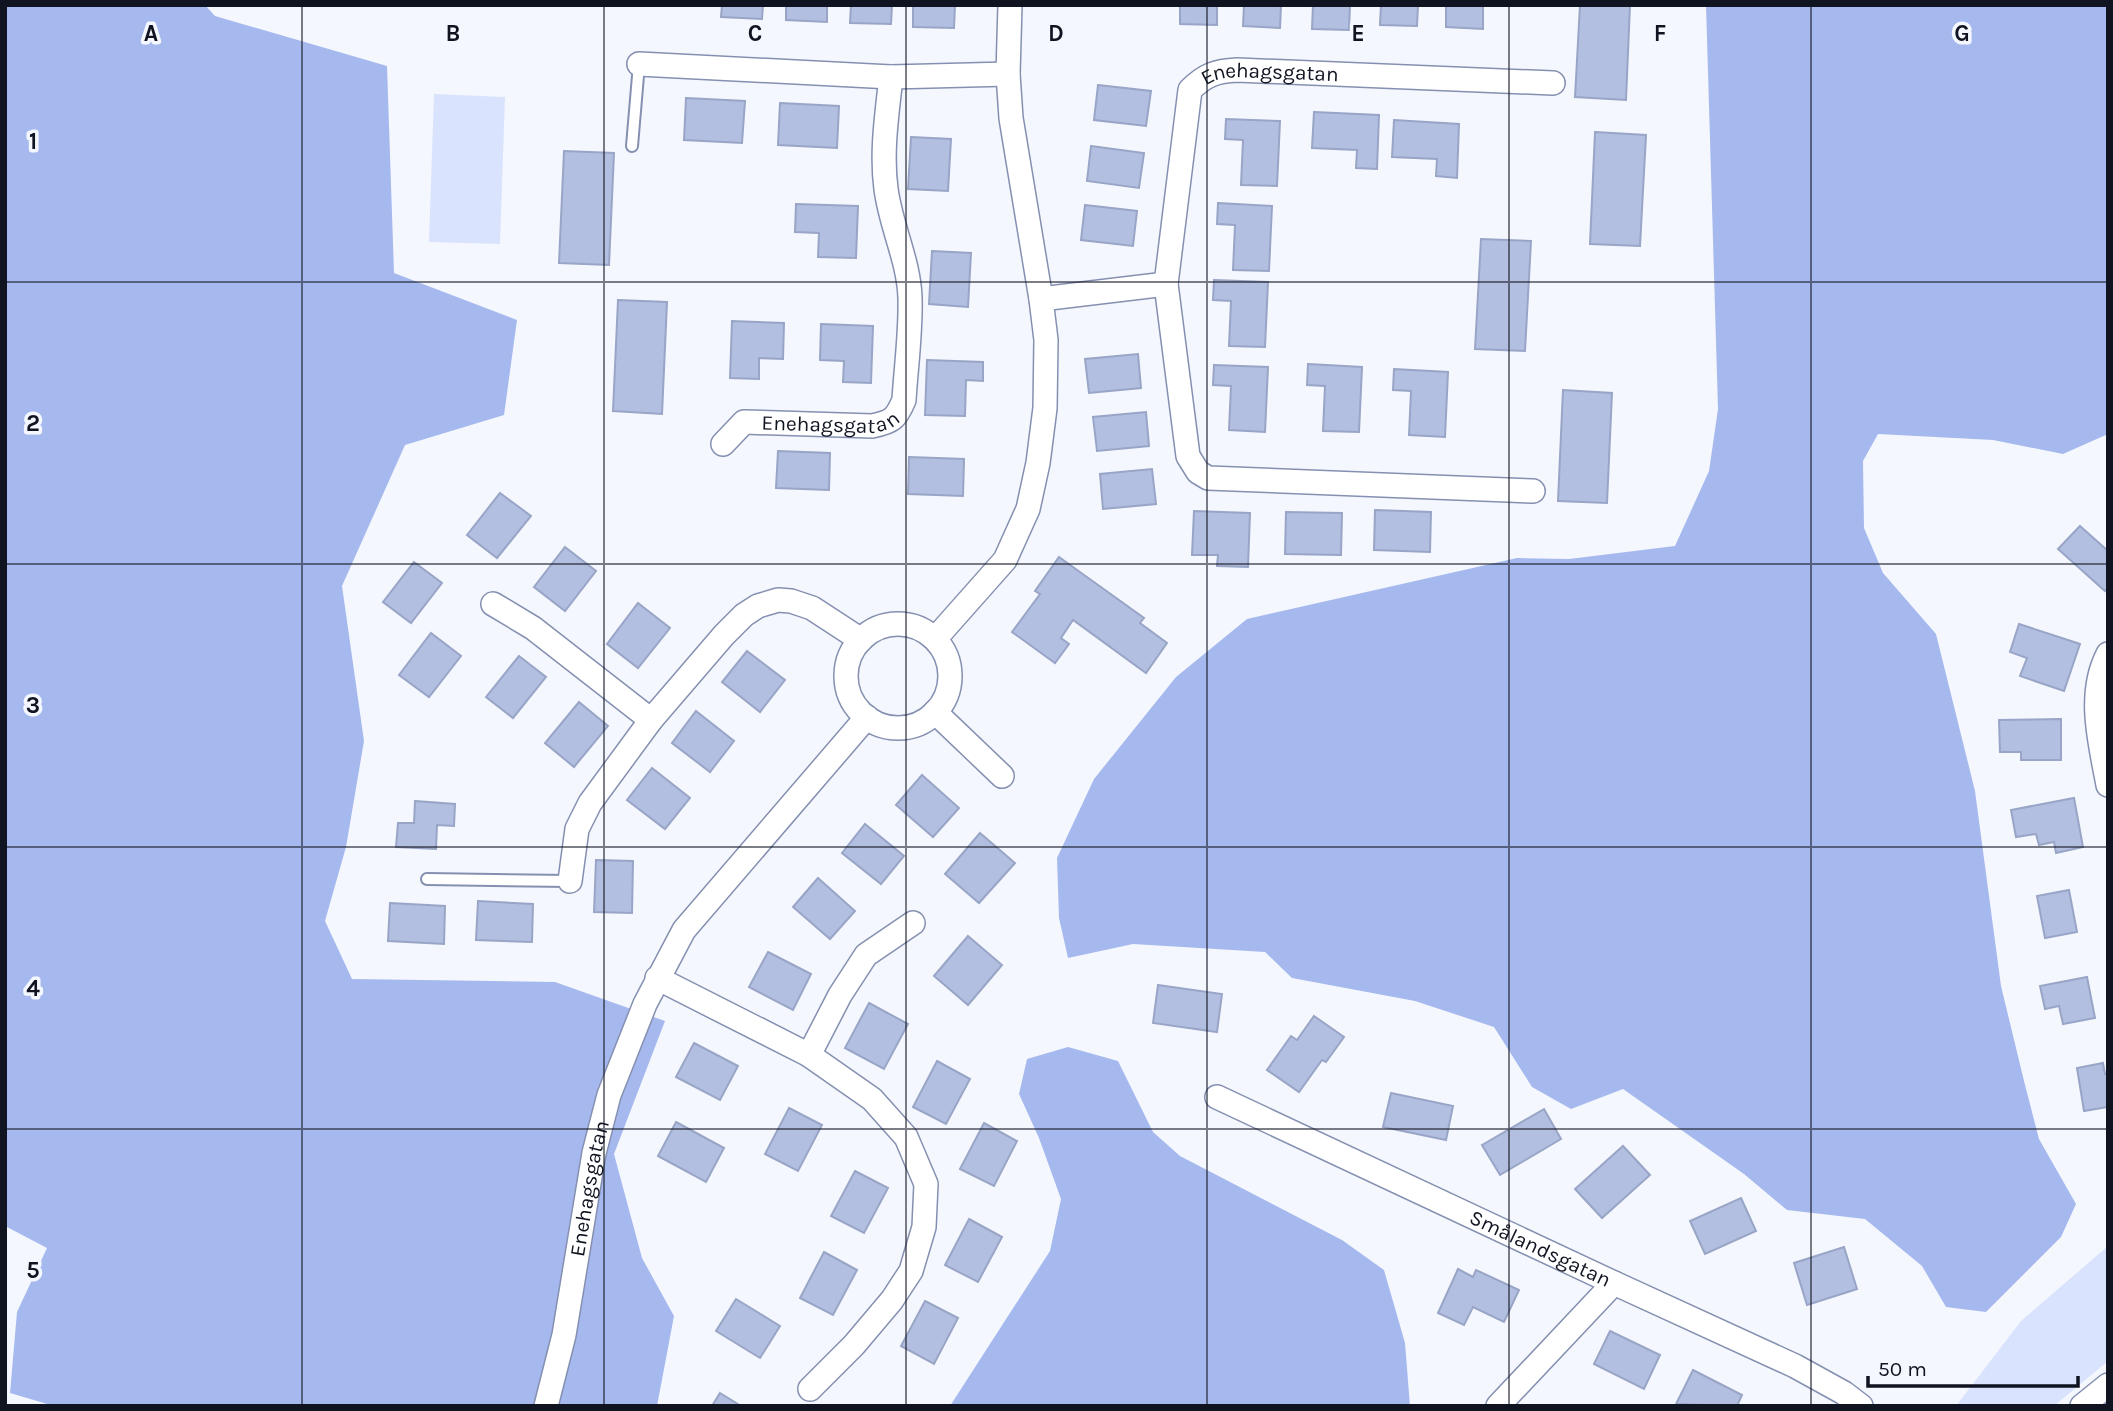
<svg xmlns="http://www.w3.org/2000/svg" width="2113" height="1411" font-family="Karla,sans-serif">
  <rect width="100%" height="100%" fill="#f5f7fe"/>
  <!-- green -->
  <g fill="#d9e3fd">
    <path d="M434,94L505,97L500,244L429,242Z"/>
    <path d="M2108,1246V1361L2054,1406H1956L2021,1321Z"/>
  </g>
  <!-- forest -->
  <g fill="#a6b9ee">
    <path d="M5,5H205L215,16L387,66L394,273L517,320L504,415L405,445L342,586L364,741L346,847L325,921L352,979L555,982L665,1021L614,1154L642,1258L674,1316L657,1406H54L10,1393L17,1312L47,1248L5,1226Z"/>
    <path d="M1706,5H2108V434L2063,454L1993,440L1878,434L1863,461L1864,528L1883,573L1936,634L1975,791L2001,986L2024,1081L2039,1139L2076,1204L2061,1237L1986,1312L1946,1307L1922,1266L1865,1219L1787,1210L1744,1174L1623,1089L1571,1109L1532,1087L1494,1027L1415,1001L1292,978L1265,952L1133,944L1068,958L1059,918L1057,858L1094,779L1176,677L1247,619L1517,558L1569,559L1675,546L1709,471L1718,409Z"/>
    <path d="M1068,1047L1118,1061L1153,1132L1180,1156L1342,1240L1384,1270L1405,1343L1410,1406H950L1050,1251L1061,1199L1039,1138L1019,1094L1027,1059Z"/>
  </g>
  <!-- building -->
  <g fill="#b3bfe1" stroke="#99a5c6" stroke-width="2">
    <path d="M722,5H763L762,19L721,17Z"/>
    <path d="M786,5H827V22L786,20Z"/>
    <path d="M851,5H892L891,24L850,23Z"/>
    <path d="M913,5H955L954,28L913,27Z"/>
    <path d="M1180,5H1217V25L1180,24Z"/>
    <path d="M1244,5H1281L1280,28L1243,26Z"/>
    <path d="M1313,5H1350L1349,30L1312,29Z"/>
    <path d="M1381,5H1418L1417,26L1380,25Z"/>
    <path d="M1446,5H1483V29L1446,27Z"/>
    <path d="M1580,5H1630L1626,100L1575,97Z"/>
    <path d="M1098,85L1151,91L1146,126L1094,120Z"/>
    <path d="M686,98L745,101L742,143L684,140Z"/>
    <path d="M780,103L839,106L837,148L778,145Z"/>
    <path d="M1314,112L1379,115L1377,169L1356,168L1357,150L1312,148Z"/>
    <path d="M1226,119L1280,121L1277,186L1241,185L1243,140L1225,139Z"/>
    <path d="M1394,120L1459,124L1457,178L1436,176L1437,159L1392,157Z"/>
    <path d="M1595,132L1646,135L1640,246L1590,244Z"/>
    <path d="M911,137L951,139L948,191L908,189Z"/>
    <path d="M1091,146L1144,153L1139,188L1087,181Z"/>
    <path d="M564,151L614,153L609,265L559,263Z"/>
    <path d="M1218,203L1272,206L1269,271L1233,270L1235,225L1217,224Z"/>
    <path d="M796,204L858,206L856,258L818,257L819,233L795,232Z"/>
    <path d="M1085,205L1137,211L1133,246L1081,240Z"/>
    <path d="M1481,239L1531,241L1525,351L1475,349Z"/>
    <path d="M932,251L971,253L968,307L929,304Z"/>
    <path d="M1214,280L1268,282L1265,347L1229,346L1231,301L1213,300Z"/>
    <path d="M618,300L667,302L662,414L613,411Z"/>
    <path d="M732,321L784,323L783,359L759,358V379L730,378Z"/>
    <path d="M821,324L873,326L871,383L843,382L844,361L820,360Z"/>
    <path d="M1138,354L1141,388L1089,393L1085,359Z"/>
    <path d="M927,360L983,362V381L966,380L965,416L925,415Z"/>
    <path d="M1308,364L1362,367L1359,432L1323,431L1325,386L1307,385Z"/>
    <path d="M1214,365L1268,367L1265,432L1229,430L1231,386L1213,385Z"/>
    <path d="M1394,369L1448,372L1445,437L1409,435L1411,391L1393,390Z"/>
    <path d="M1563,390L1612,393L1607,503L1558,501Z"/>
    <path d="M1146,412L1149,446L1097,451L1093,417Z"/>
    <path d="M778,451L830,453L829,490L776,488Z"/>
    <path d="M909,457L964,459L963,496L908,494Z"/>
    <path d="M1152,469L1156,504L1103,509L1100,474Z"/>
    <path d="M500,493L531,516L497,558L467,535Z"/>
    <path d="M1375,510L1431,512L1430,552L1374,550Z"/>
    <path d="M1194,511L1250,513L1248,567L1217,566L1218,555H1192Z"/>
    <path d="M1286,512L1342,513L1341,555L1285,554Z"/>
    <path d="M2080,526L2108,551V588L2105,591L2058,549Z"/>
    <path d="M565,547L596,571L565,611L534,587Z"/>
    <path d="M1059,557L1144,618L1140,623L1167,643L1146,673L1073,620L1061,638L1069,644L1055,663L1012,632L1040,594L1035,591Z"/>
    <path d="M414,562L442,583L411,623L383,602Z"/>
    <path d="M638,603L670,628L638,668L607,644Z"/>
    <path d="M2019,624L2080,644L2064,691L2020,676L2027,658L2010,652Z"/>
    <path d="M431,633L461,656L429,697L399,675Z"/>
    <path d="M747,651L785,680L760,712L722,682Z"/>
    <path d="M519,656L546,677L513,718L486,697Z"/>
    <path d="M579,702L608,726L574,767L545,743Z"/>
    <path d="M696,711L734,741L710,772L672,743Z"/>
    <path d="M2061,719V760H2021V752H2000L1999,720Z"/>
    <path d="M652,768L690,798L665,829L627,800Z"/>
    <path d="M922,775L959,808L933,837L896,805Z"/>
    <path d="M2074,798L2083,847L2056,853L2054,842L2039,845L2036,834L2016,837L2011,810Z"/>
    <path d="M415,801L455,804L454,826L437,825L436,849L396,847L398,823H414Z"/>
    <path d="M865,824L904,856L881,884L842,853Z"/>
    <path d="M980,833L1015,863L979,903L945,874Z"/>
    <path d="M596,860L633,861L632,913L594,912Z"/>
    <path d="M818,878L855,911L830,939L793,907Z"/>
    <path d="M2069,890L2077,932L2045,938L2037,896Z"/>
    <path d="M478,901L533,904L532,942L476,940Z"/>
    <path d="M390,903L445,906L444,944L388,941Z"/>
    <path d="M968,936L1002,965L968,1005L934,976Z"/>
    <path d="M768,952L811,974L793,1010L749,987Z"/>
    <path d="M2087,977L2095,1018L2063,1024L2059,1006L2045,1009L2040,986Z"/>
    <path d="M1158,985L1222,994L1217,1032L1153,1023Z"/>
    <path d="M869,1003L908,1024L884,1069L845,1048Z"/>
    <path d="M1314,1016L1344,1037L1326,1062L1322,1060L1299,1092L1267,1070L1291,1036L1297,1040Z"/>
    <path d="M694,1043L738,1066L720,1100L676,1077Z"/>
    <path d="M937,1061L970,1079L946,1124L913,1107Z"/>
    <path d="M2103,1063L2105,1074H2108V1107L2084,1111L2077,1068Z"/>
    <path d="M1391,1093L1453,1106L1446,1140L1383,1127Z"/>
    <path d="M789,1108L822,1125L798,1171L765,1154Z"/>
    <path d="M1544,1109L1561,1139L1500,1175L1482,1145Z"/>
    <path d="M676,1122L724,1148L706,1182L658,1156Z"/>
    <path d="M984,1123L1017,1141L994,1186L960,1169Z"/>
    <path d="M1623,1146L1650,1175L1602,1218L1575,1189Z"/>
    <path d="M855,1171L888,1188L864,1233L831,1216Z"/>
    <path d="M1741,1198L1756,1231L1705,1254L1690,1221Z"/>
    <path d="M969,1219L1002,1237L978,1282L945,1265Z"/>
    <path d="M1844,1247L1857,1289L1807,1305L1794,1263Z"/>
    <path d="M824,1252L857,1270L833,1315L800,1298Z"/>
    <path d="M1458,1269L1473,1277L1476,1270L1519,1290L1504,1322L1473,1307L1464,1325L1438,1313Z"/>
    <path d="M736,1299L780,1326L760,1358L716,1331Z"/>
    <path d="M925,1301L958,1318L934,1364L901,1346Z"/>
    <path d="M1610,1331L1660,1355L1644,1389L1594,1364Z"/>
    <path d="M1693,1370L1742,1395L1737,1406L1676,1404Z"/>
    <path d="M720,1393L741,1406H712Z"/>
  </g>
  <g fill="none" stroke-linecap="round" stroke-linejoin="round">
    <!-- lane casing -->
    <g stroke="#8590b1" stroke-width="14">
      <g id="lane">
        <path d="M632,146L639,64"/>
        <path d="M427,879L570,881"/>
      </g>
    </g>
    <!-- street casing -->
    <g stroke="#8590b1" stroke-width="26">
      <g id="street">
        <path d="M639,64L891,77L1008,74"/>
        <path d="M1041,299L1166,284"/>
        <path id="s1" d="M723,444L744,422L872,426C892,422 896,419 904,400C906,367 911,332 910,298C909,261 891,227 886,189C881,152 887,114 891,77"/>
        <path id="s2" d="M1533,491L1208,478L1198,472L1188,456L1166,284L1190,90C1205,75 1216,71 1237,70L1553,83"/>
        <path d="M493,604L533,628L651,720"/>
        <circle cx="898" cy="676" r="52"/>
        <path d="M935,639L1005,560L1028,509L1038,463L1045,408L1046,340L1041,299L1011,118L1008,74L1010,5"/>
        <path d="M2108,654C2087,694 2100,742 2108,785"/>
        <path d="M935,712L1002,776"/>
        <path d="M570,881L577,829L590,803L651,720L724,635L744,615L758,606L778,600L791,601L812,608L861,640"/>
        <path d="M657,978L809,1055L872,1099L906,1137L926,1184L924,1227L911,1271L892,1300L854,1345L810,1389"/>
        <path d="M809,1055L840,995L866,955L913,923"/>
        <path id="s3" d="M1217,1097L1614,1283L1795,1366L1844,1393L1861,1406"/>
        <path id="s4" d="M546,1406L564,1335L594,1153L609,1095L645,1004L684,930L867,717"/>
        <path d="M1498,1406L1614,1283"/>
        <path d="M2082,1406L2108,1385"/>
      </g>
    </g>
    <!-- lane -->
    <use href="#lane" stroke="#fff" stroke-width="10"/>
    <!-- street -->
    <use href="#street" stroke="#fff" stroke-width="23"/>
  </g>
  <!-- grid -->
  <path fill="none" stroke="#101420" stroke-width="2" stroke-opacity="0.55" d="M302,5V1406M604,5V1406M906,5V1406M1207,5V1406M1509,5V1406M1811,5V1406M5,282H2108M5,564H2108M5,847H2108M5,1129H2108"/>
  <g text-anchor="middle" stroke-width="7" stroke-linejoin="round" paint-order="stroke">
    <!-- street labels -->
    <g font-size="21" fill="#101420" stroke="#f5f7fe">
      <text dy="7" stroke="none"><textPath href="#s2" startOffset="810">Enehagsgatan</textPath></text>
      <text dy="7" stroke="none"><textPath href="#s1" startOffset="117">Enehagsgatan</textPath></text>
      <text dy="7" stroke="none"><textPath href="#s4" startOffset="222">Enehagsgatan</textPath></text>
      <text dy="7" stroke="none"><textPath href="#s3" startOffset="357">Smålandsgatan</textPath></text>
    </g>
  </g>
  <g font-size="23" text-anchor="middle" font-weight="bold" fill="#101420" stroke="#f5f7fe" stroke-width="7" stroke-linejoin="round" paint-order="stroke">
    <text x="151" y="41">A</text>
    <text x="453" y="41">B</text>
    <text x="755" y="41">C</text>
    <text x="1056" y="41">D</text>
    <text x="1358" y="41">E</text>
    <text x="1660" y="41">F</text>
    <text x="1962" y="41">G</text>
    <text x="33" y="149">1</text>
    <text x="33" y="431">2</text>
    <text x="33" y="713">3</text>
    <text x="33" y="996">4</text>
    <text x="33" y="1278">5</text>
  </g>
  <!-- border -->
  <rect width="2113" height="1411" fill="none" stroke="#101420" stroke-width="14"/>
  <!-- scale -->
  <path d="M1868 1376v10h210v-10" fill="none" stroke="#101420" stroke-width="3.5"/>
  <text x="1878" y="1376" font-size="21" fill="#101420" stroke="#f5f7fe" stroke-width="5" paint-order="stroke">50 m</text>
</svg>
